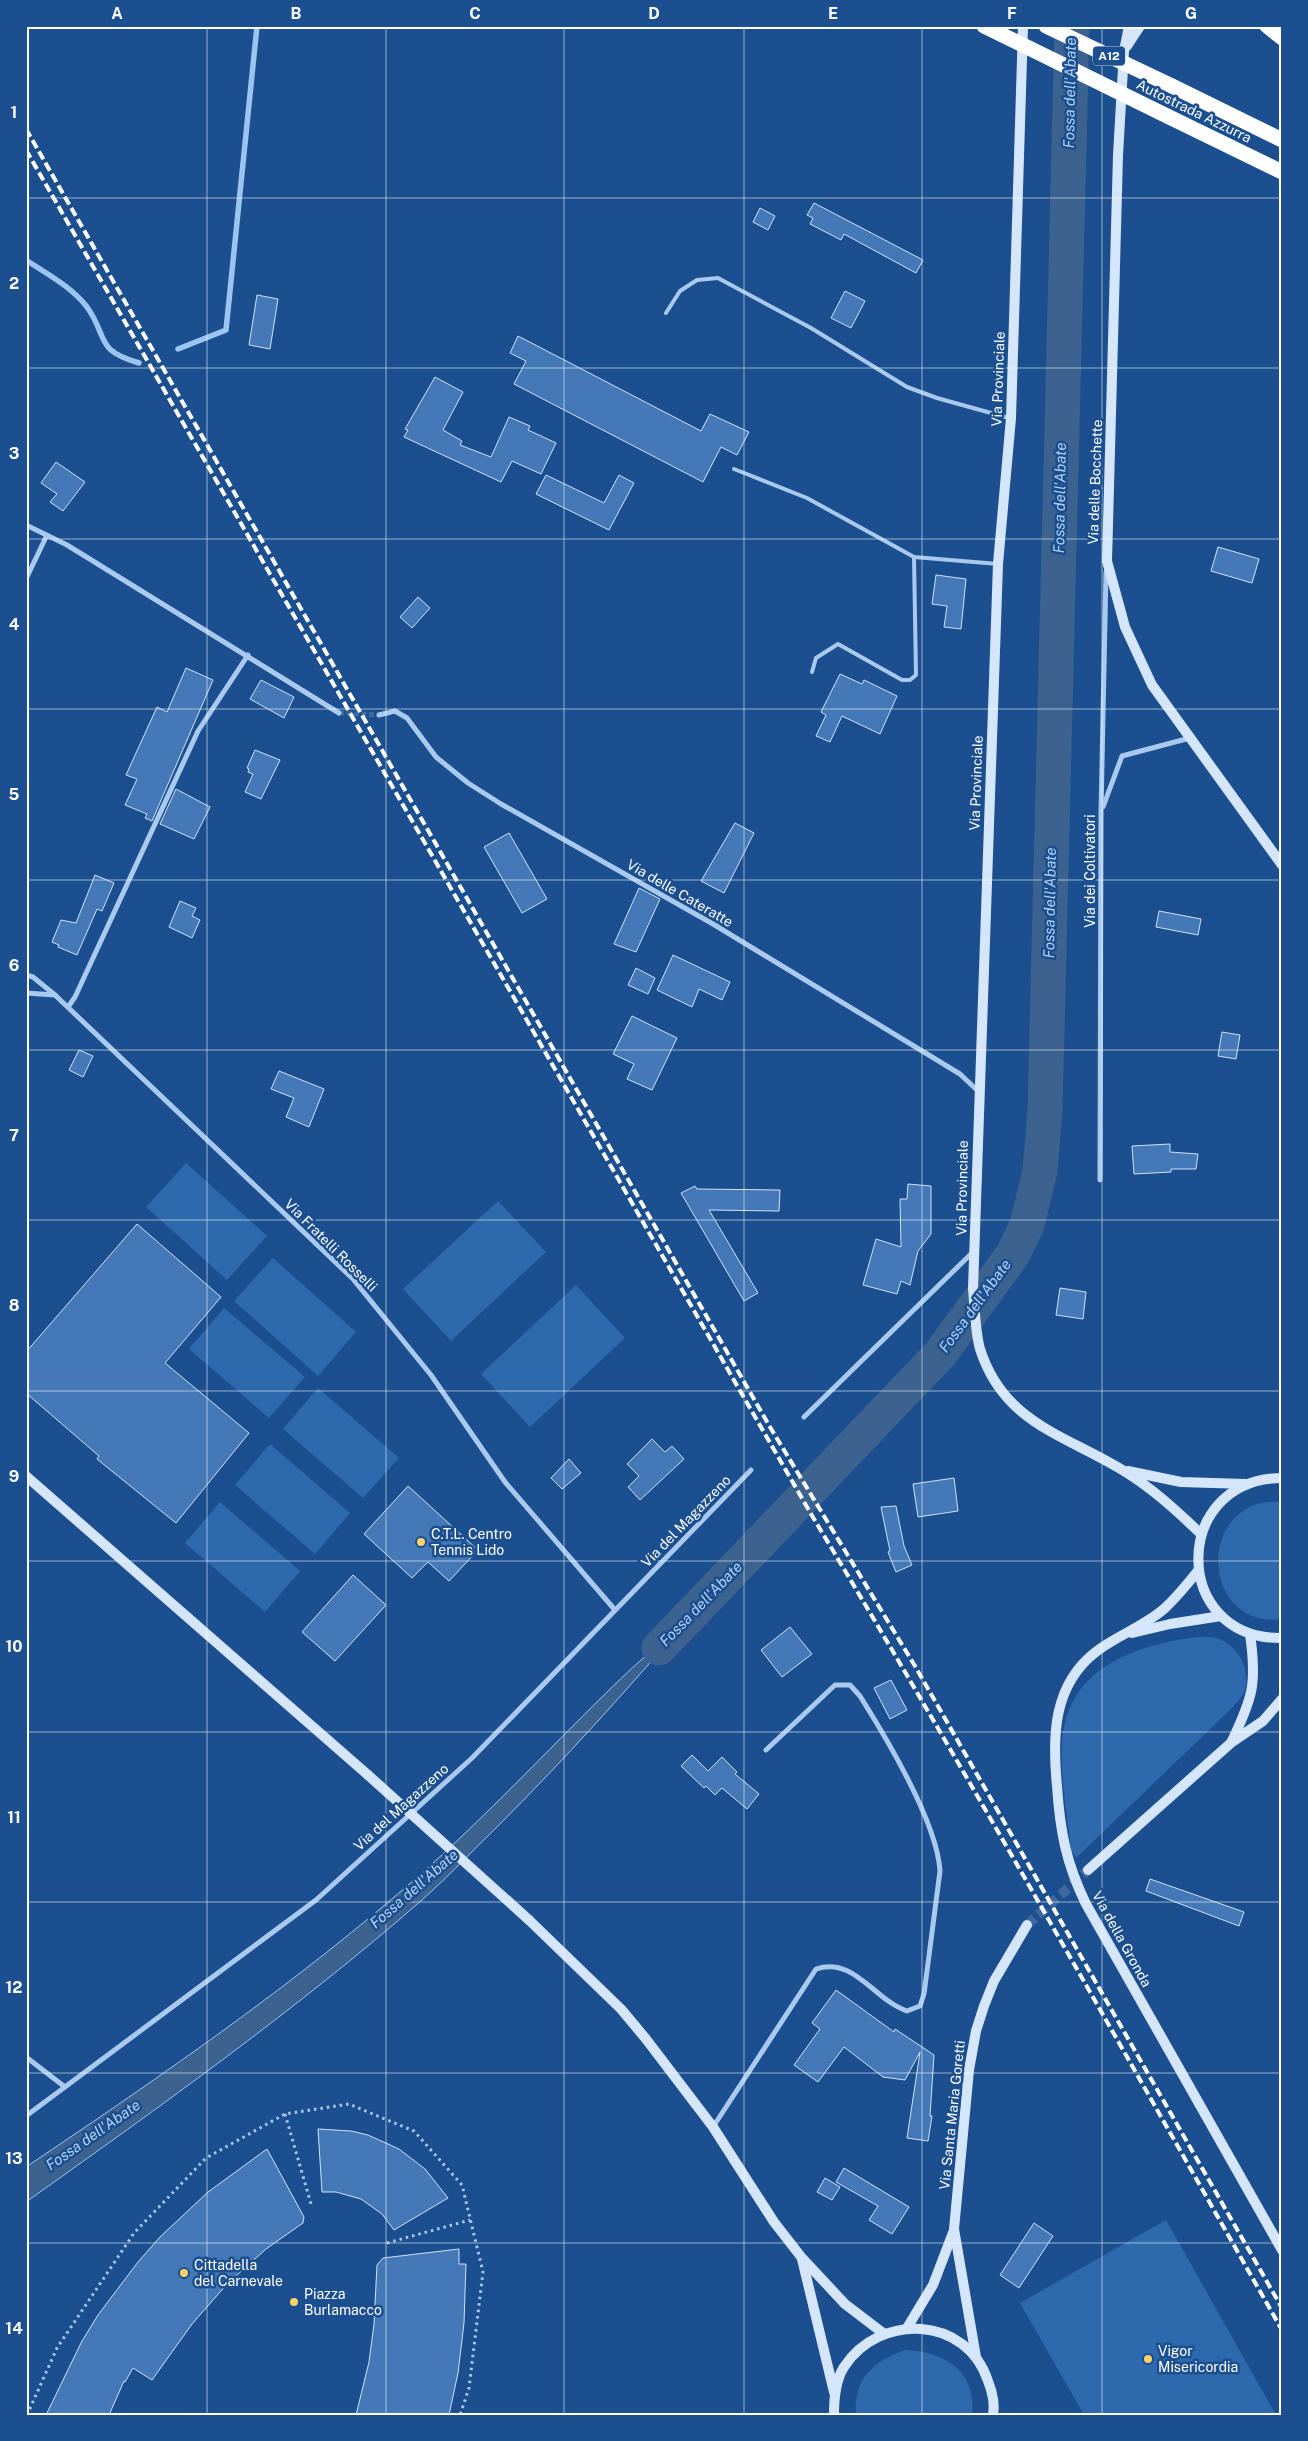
<svg xmlns="http://www.w3.org/2000/svg" width="1308" height="2441" font-family="'Public Sans',sans-serif">
  <rect width="100%" height="100%" fill="#1b4f8f"/>
  <!-- green -->
  <g fill="#2e69ad">
    <path d="M186,1163L267,1236L227,1280L146,1207Z"/>
    <path d="M498,1201L546,1252L451,1341L403,1289Z"/>
    <path d="M273,1258L356,1332L318,1376L234,1301Z"/>
    <path d="M576,1285L625,1338L530,1427L481,1374Z"/>
    <path d="M224,1308L305,1377L269,1418L189,1349Z"/>
    <path d="M318,1388L399,1458L363,1498L283,1429Z"/>
    <path d="M270,1444L350,1513L315,1554L235,1485Z"/>
    <path d="M220,1502L300,1571L265,1612L185,1543Z"/>
    <path d="M1282,1502V1619C1199,1630 1195,1495 1282,1502Z"/>
    <path d="M1196,1637C1202,1637 1210,1636 1216,1638C1238,1644 1252,1670 1244,1692C1242,1698 1236,1703 1232,1708L1076,1858L1071,1849C1067,1815 1060,1777 1062,1743C1067,1668 1133,1646 1196,1637Z"/>
    <path d="M1166,2220L1276,2415H1084L1020,2303Z"/>
    <path d="M905,2350C944,2351 977,2371 972,2415H856C853,2379 873,2361 905,2350Z"/>
  </g>
  <!-- water -->
  <path fill="#3c6290" stroke="#9cc4f0" d="M693,1613C629,1688 565,1759 496,1828C471,1852 448,1877 422,1900C297,2009 161,2106 26,2202V2167C163,2075 298,1982 422,1873C486,1816 545,1753 606,1693C634,1665 664,1640 693,1613Z"/>
  <g fill="none" stroke-linecap="round" stroke-linejoin="round">
    <!-- stream -->
    <g stroke="#9cc4f0" stroke-width="5.5">
      <path d="M26,260C47,274 72,287 87,307C109,338 94,350 139,363"/>
      <path d="M178,349L226,330L257,26"/>
    </g>
    <!-- river -->
    <path stroke="#3c6290" stroke-width="35" d="M659,1648L941,1353L1013,1254L1027,1225L1040,1171L1045,1110L1072,26"/>
  </g>
  <!-- building -->
  <g fill="#4478b7" stroke="#cfe3fa">
    <path d="M814,203L923,260L916,273L844,234L841,240L810,224L813,218L807,215Z"/>
    <path d="M760,208L775,216L768,230L753,222Z"/>
    <path d="M845,291L865,301L851,328L831,318Z"/>
    <path d="M257,295L278,299L270,349L249,345Z"/>
    <path d="M518,336L701,431L710,414L749,432L737,455L721,447L703,482L514,384L526,361L510,353Z"/>
    <path d="M435,377L463,392L443,430L462,441L460,445L491,457L509,417L530,426L528,430L556,443L541,474L512,461L501,482L404,437L408,430L405,429Z"/>
    <path d="M56,462L85,482L63,511L50,502L57,494L41,483Z"/>
    <path d="M546,475L604,503L619,475L634,483L609,530L536,494Z"/>
    <path d="M1218,547L1259,559L1252,583L1211,571Z"/>
    <path d="M936,575L966,579L961,629L944,627L947,606L932,604Z"/>
    <path d="M418,597L430,608L412,628L400,617Z"/>
    <path d="M186,668L213,680L152,821L145,818L147,814L125,805L137,779L126,775L157,707L167,712Z"/>
    <path d="M840,674L862,684L864,680L897,696L880,734L842,716L830,742L816,736L826,715L821,712Z"/>
    <path d="M261,680L294,697L284,718L250,699Z"/>
    <path d="M255,750L280,760L261,799L245,792L253,774L248,772L249,769L247,768Z"/>
    <path d="M176,789L210,807L194,839L160,824Z"/>
    <path d="M735,823L754,833L724,893L701,881Z"/>
    <path d="M509,833L547,899L522,913L484,847Z"/>
    <path d="M95,875L114,883L102,911L97,909L77,955L58,947L59,945L52,942L61,920L76,923Z"/>
    <path d="M639,888L660,899L636,952L614,944Z"/>
    <path d="M180,901L196,908L192,916L200,920L192,938L169,927Z"/>
    <path d="M1159,911L1201,919L1198,935L1156,927Z"/>
    <path d="M673,955L730,982L722,1000L699,989L692,1007L657,990Z"/>
    <path d="M636,968L655,978L648,994L628,985Z"/>
    <path d="M632,1016L677,1038L652,1090L627,1079L634,1064L613,1054Z"/>
    <path d="M1222,1032L1240,1035L1236,1059L1218,1056Z"/>
    <path d="M79,1050L93,1056L83,1077L69,1070Z"/>
    <path d="M279,1071L324,1089L309,1127L286,1117L294,1098L271,1089Z"/>
    <path d="M1170,1144V1152L1198,1154L1196,1169H1171V1172L1134,1174L1132,1146Z"/>
    <path d="M908,1184L931,1186V1234L918,1251L910,1285L901,1281L897,1294L863,1285L876,1239L901,1247L900,1199H907Z"/>
    <path d="M695,1186L697,1189L780,1190L779,1211L709,1210L758,1293L744,1301L681,1193Z"/>
    <path d="M137,1224L221,1297L165,1363L249,1433L176,1523L97,1459L99,1456L26,1393V1352Z"/>
    <path d="M1060,1288L1086,1292L1083,1319L1056,1315Z"/>
    <path d="M652,1439L665,1452L672,1446L684,1459L640,1500L628,1487L639,1476L627,1464Z"/>
    <path d="M569,1459L581,1473L562,1489L551,1478Z"/>
    <path d="M954,1478L958,1511L918,1517L913,1484Z"/>
    <path d="M408,1486L478,1550L449,1581L428,1562L412,1578L364,1534Z"/>
    <path d="M896,1506L904,1546L912,1565L896,1572L888,1552L890,1551L881,1507Z"/>
    <path d="M353,1575L386,1605L335,1661L302,1632Z"/>
    <path d="M790,1627L812,1654L782,1677L761,1650Z"/>
    <path d="M891,1680L907,1710L890,1719L874,1688Z"/>
    <path d="M692,1755L708,1771L722,1757L737,1772L735,1774L759,1794L747,1809L722,1788L715,1795L706,1786L704,1788L681,1766Z"/>
    <path d="M1150,1879L1244,1912L1239,1926L1146,1891Z"/>
    <path d="M836,1990L894,2032L895,2029L934,2055L930,2116H932L928,2141L907,2138L920,2052L905,2080L883,2077L844,2047L818,2082L794,2065L820,2029L812,2023Z"/>
    <path d="M318,2129L351,2131L368,2135L399,2149L425,2169L448,2198L394,2230L382,2214L361,2199L336,2192H322Z"/>
    <path d="M267,2149L304,2217L303,2223L266,2249L227,2284L192,2324L152,2380L133,2368L125,2382L124,2381L109,2415H46L82,2341L98,2315L138,2262L160,2237L208,2192Z"/>
    <path d="M844,2168L909,2207L892,2234L869,2220L878,2206L836,2182Z"/>
    <path d="M825,2178L840,2187L832,2200L817,2192Z"/>
    <path d="M1034,2223L1053,2236L1019,2288L1000,2275Z"/>
    <path d="M459,2249V2264H466L464,2323L458,2373L449,2415H356L369,2362L374,2324L377,2265L383,2258Z"/>
  </g>
  <g fill="none" stroke-linecap="round" stroke-linejoin="round">
    <!-- street-tunnel -->
    <path stroke="#3d69a0" stroke-width="5" stroke-dasharray="5 2.5" stroke-linecap="butt" d="M339,713L379,715"/>
    <!-- secondary-tunnel -->
    <path stroke="#3d69a0" stroke-width="10" stroke-dasharray="10 5" stroke-linecap="butt" d="M1027,1925L1088,1870"/>
    <!-- path -->
    <g stroke="#a9c9ee" stroke-width="3" stroke-dasharray="2.5 4" stroke-linecap="butt">
      <path d="M285,2114L311,2204"/>
      <path d="M387,2243L470,2220"/>
      <path d="M27,2415L57,2348L134,2233L206,2158L285,2114L349,2104L414,2131L462,2185L483,2272L469,2388L460,2415"/>
    </g>
    <!-- lane -->
    <g stroke="#a9c9ee" stroke-width="4">
      <path d="M666,313L680,291L697,280L718,278L811,328L907,387L937,398L1009,418"/>
      <path d="M734,469L807,498L914,557L998,564"/>
      <path d="M812,672L816,658L838,644L902,680H910L916,675L914,557"/>
    </g>
    <!-- street -->
    <g stroke="#a9c9ee" stroke-width="5">
      <path d="M26,525L67,545L339,713"/>
      <path d="M26,579L46,537"/>
      <path d="M379,715L395,711L407,718L436,757L468,783L501,804L713,924L960,1074L979,1092"/>
      <path d="M1103,807L1122,756L1190,738"/>
      <path d="M26,975L33,977L55,995L353,1279L431,1375L505,1482L615,1610"/>
      <path d="M26,993L55,995"/>
      <path d="M68,1007L75,997L198,731L248,655"/>
      <path d="M1100,1180L1101,812L1106,572"/>
      <path d="M804,1417L974,1251"/>
      <path d="M26,2057L65,2087"/>
      <path d="M26,2116L316,1900L472,1758L751,1470"/>
      <path d="M713,2127L816,1969C854,1956 874,2000 907,2011L920,2006L924,1994L940,1871C937,1822 887,1739 860,1696L850,1685H835L766,1750"/>
    </g>
    <!-- secondary -->
    <g stroke="#d6e6fa" stroke-width="10">
      <path d="M1023,26L1011,418L998,564L973,1289C975,1308 975,1331 980,1349C1004,1424 1066,1435 1124,1471C1152,1488 1177,1511 1201,1534"/>
      <path d="M1129,26L1124,51L1118,155L1107,561L1125,627L1152,685L1282,865"/>
      <path d="M1127,46L1140,26"/>
      <path d="M1128,1471L1181,1482L1245,1484"/>
      <path d="M26,1476L368,1775"/>
      <path d="M1282,1478C1170,1479 1171,1640 1282,1638"/>
      <path d="M1198,1571C1187,1584 1177,1597 1165,1608C1145,1626 1118,1635 1097,1651C1053,1684 1052,1736 1057,1786C1060,1831 1066,1863 1086,1904L1282,2250"/>
      <path d="M1132,1633L1170,1624L1221,1616"/>
      <path d="M1232,1741C1253,1697 1257,1683 1250,1634"/>
      <path d="M1088,1870L1232,1742L1263,1721L1282,1699"/>
      <path d="M529,1920L621,2009L646,2039L713,2127L774,2222L802,2258L845,2304L883,2333"/>
      <path d="M802,2259L834,2392"/>
      <path d="M907,2328L933,2285L954,2230"/>
      <path d="M976,2357L954,2229L969,2070L976,2031L984,2006L994,1981L1027,1925"/>
      <path d="M834,2415C834,2399 835,2381 844,2367C880,2312 967,2316 988,2381C992,2391 995,2404 993,2415"/>
    </g>
    <!-- highway -->
    <g stroke="#fff" stroke-width="15">
      <path d="M1267,26L1282,38"/>
      <path d="M1172,86L1282,140"/>
      <path d="M1161,113L1282,172"/>
    </g>
    <!-- rail -->
    <g stroke="#fff" stroke-width="4" stroke-dasharray="9 4" stroke-linecap="butt">
      <path d="M26,129L770,1427L915,1666L1282,2308"/>
      <path d="M26,150L811,1514C973,1783 1127,2057 1282,2330"/>
    </g>
    <!-- secondary-bridge -->
    <path stroke="#d6e6fa" stroke-width="10" d="M368,1775L529,1920"/>
    <!-- highway-bridge -->
    <g stroke="#fff" stroke-width="15">
      <path d="M984,26L1161,113"/>
      <path d="M1046,26L1172,86"/>
    </g>
  </g>
  <!-- grid -->
  <path fill="none" stroke="#fff" stroke-width="1" stroke-opacity="0.55" d="M207,26V2415M386,26V2415M564,26V2415M744,26V2415M922,26V2415M1102,26V2415M26,198H1282M26,368H1282M26,539H1282M26,709H1282M26,880H1282M26,1050H1282M26,1220H1282M26,1391H1282M26,1561H1282M26,1732H1282M26,1902H1282M26,2073H1282M26,2243H1282"/>
  <!-- markers -->
  <g fill="#ffd166" stroke="#1b4f8f" stroke-width="2">
    <circle cx="421" cy="1542" r="5"/>
    <circle cx="184" cy="2273" r="5"/>
    <circle cx="294" cy="2302" r="5"/>
    <circle cx="1148" cy="2359" r="5"/>
  </g>
  <g text-anchor="middle" stroke-width="5" stroke-linejoin="round" paint-order="stroke">
    <!-- shield labels -->
    <rect fill="#1b4f8f" stroke="#bbcadd" stroke-width="1" x="1093" y="46.5" width="32" height="19" rx="4"/>
    <g font-size="12" font-weight="bold" fill="#fff">
      <text x="1109" y="60">A12</text>
    </g>
    <!-- street labels -->
    <g font-size="14" fill="#fff" stroke="#1b4f8f">
      <text transform="translate(1194 111) rotate(26)" y="5">Autostrada Azzurra</text>
      <text transform="translate(998 379) rotate(-88)" y="5">Via Provinciale</text>
      <text transform="translate(1095 482) rotate(-88)" y="5">Via delle Bocchette</text>
      <text transform="translate(976 783) rotate(-88)" y="5">Via Provinciale</text>
      <text transform="translate(1090 871) rotate(-90)" y="5">Via dei Coltivatori</text>
      <text transform="translate(680 893) rotate(30)" y="5">Via delle Cateratte</text>
      <text transform="translate(962 1188) rotate(-89)" y="5">Via Provinciale</text>
      <text transform="translate(331 1245) rotate(45)" y="5">Via Fratelli Rosselli</text>
      <text transform="translate(686 1521) rotate(-46)" y="5">Via del Magazzeno</text>
      <text transform="translate(401 1807) rotate(-42)" y="5">Via del Magazzeno</text>
      <text transform="translate(1122 1939) rotate(61)" y="5">Via della Gronda</text>
      <text transform="translate(952 2115) rotate(-84)" y="5">Via Santa Maria Goretti</text>
    </g>
    <!-- poi labels -->
    <g font-size="14" fill="#fff" stroke="#1b4f8f" text-anchor="start">
      <text x="431" y="1539">C.T.L. Centro<tspan x="431" dy="16">Tennis Lido</tspan></text>
      <text x="194" y="2270">Cittadella<tspan x="194" dy="16">del Carnevale</tspan></text>
      <text x="304" y="2299">Piazza<tspan x="304" dy="16">Burlamacco</tspan></text>
      <text x="1158" y="2356">Vigor<tspan x="1158" dy="16">Misericordia</tspan></text>
    </g>
    <!-- water labels -->
    <g font-size="15" font-style="italic" fill="#b5d3f5" stroke="#1b4f8f">
      <text transform="translate(1070 93) rotate(-89)" y="5">Fossa dell'Abate</text>
      <text transform="translate(1060 498) rotate(-89)" y="5">Fossa dell'Abate</text>
      <text transform="translate(1050 903) rotate(-89)" y="5">Fossa dell'Abate</text>
      <text transform="translate(975 1306) rotate(-54)" y="5">Fossa dell'Abate</text>
      <text transform="translate(701 1604) rotate(-46)" y="5">Fossa dell'Abate</text>
      <text transform="translate(414 1889) rotate(-41)" y="5">Fossa dell'Abate</text>
      <text transform="translate(93 2135) rotate(-35)" y="5">Fossa dell'Abate</text>
    </g>
  </g>
  <!-- border -->
  <rect width="1308" height="2441" fill="none" stroke="#1b4f8f" stroke-width="55"/>
  <rect x="28" y="28" width="1252" height="2386" fill="none" stroke="#fff" stroke-width="2"/>
  <g font-size="16" text-anchor="middle" font-weight="bold" fill="#fff">
    <text x="117" y="19">A</text>
    <text x="296" y="19">B</text>
    <text x="475" y="19">C</text>
    <text x="654" y="19">D</text>
    <text x="833" y="19">E</text>
    <text x="1012" y="19">F</text>
    <text x="1191" y="19">G</text>
    <text x="14" y="118">1</text>
    <text x="14" y="289">2</text>
    <text x="14" y="459">3</text>
    <text x="14" y="630">4</text>
    <text x="14" y="800">5</text>
    <text x="14" y="971">6</text>
    <text x="14" y="1141">7</text>
    <text x="14" y="1311">8</text>
    <text x="14" y="1482">9</text>
    <text x="14" y="1652">10</text>
    <text x="14" y="1823">11</text>
    <text x="14" y="1993">12</text>
    <text x="14" y="2164">13</text>
    <text x="14" y="2334">14</text>
  </g>
</svg>
